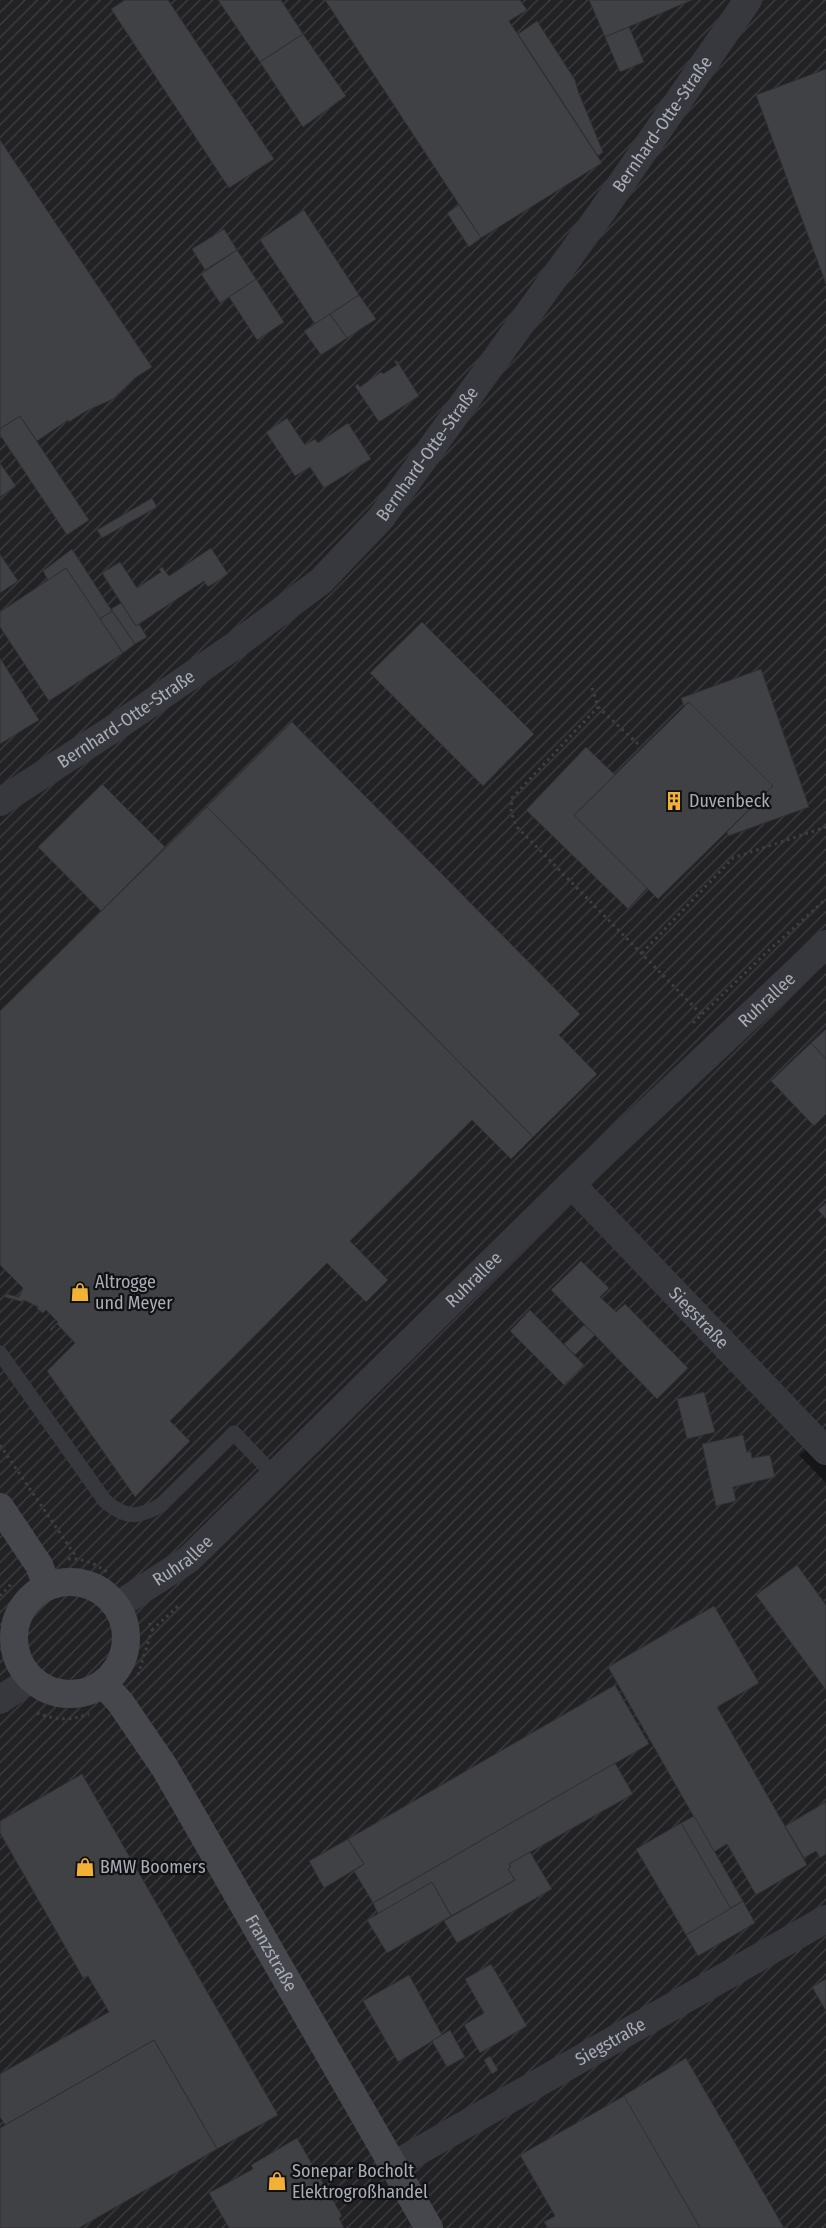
<svg xmlns="http://www.w3.org/2000/svg" width="826" height="2228" font-family="'Fira Sans Condensed',sans-serif">
  <defs>
    <pattern id="industrial-furrows" width="10" height="10" patternUnits="userSpaceOnUse" patternTransform="scale(1.25)"><rect width="10" height="10" fill="#222225"/><path d="M-1 1l2-2M0 10L10 0M9 11l2-2" fill="none" stroke="#3f3f43"/></pattern>
  </defs>
  <rect width="100%" height="100%" fill="#161618"/>
  <!-- industrial -->
  <path fill="url(#industrial-furrows)" d="M0,0H826V1437L799,1455L826,1483V2228H0Z"/>
  <!-- building -->
  <g fill="#404145" stroke="#303034">
    <path d="M125,0H168L274,159L229,188L111,9Z"/>
    <path d="M218,0H281L303,34L260,62Z"/>
    <path d="M325,0H520L527,10L509,21L602,163L481,238Z"/>
    <path d="M589,0H692L605,37Z"/>
    <path d="M537,21L575,80L578,91L603,152L598,156L518,34Z"/>
    <path d="M629,27L644,62L620,72L605,37Z"/>
    <path d="M303,34L346,96L303,127L260,62Z"/>
    <path d="M826,69V284L756,95Z"/>
    <path d="M0,140L152,367L135,378L113,399L86,411L69,422L68,420L37,441L20,416L0,429Z"/>
    <path d="M459,205L481,238L469,247L447,213Z"/>
    <path d="M304,210L359,295L315,324L260,240Z"/>
    <path d="M224,229L237,250L205,270L192,249Z"/>
    <path d="M237,250L256,279L220,303L201,274Z"/>
    <path d="M256,279L284,322L257,340L229,297Z"/>
    <path d="M359,295L376,319L347,338L330,314Z"/>
    <path d="M330,314L347,338L321,355L304,331Z"/>
    <path d="M394,361H397L419,396L379,422L355,386L358,384L360,387L381,372L383,374L397,365Z"/>
    <path d="M20,416L89,520L67,535L0,435V429Z"/>
    <path d="M287,418L305,445L315,439L318,443L348,423L371,459L324,488L310,467L295,476L266,432Z"/>
    <path d="M0,463L16,486L0,497Z"/>
    <path d="M152,498L157,507L102,538L97,530Z"/>
    <path d="M211,548L228,574L208,587L204,581L136,626L102,573L120,562L137,588L161,572L159,569L162,567L169,576Z"/>
    <path d="M72,549L112,611L100,619L66,568L48,580L43,571Z"/>
    <path d="M0,554L18,581L0,593Z"/>
    <path d="M66,568L123,653L49,701L0,627V612Z"/>
    <path d="M121,603L136,626L139,624L147,637L135,644L111,609Z"/>
    <path d="M112,611L135,644L123,653L100,619Z"/>
    <path d="M422,622L534,734L483,786L370,673Z"/>
    <path d="M0,658L39,720L0,744Z"/>
    <path d="M761,669L809,807L728,836L727,832L773,786L689,702L684,706L681,698Z"/>
    <path d="M689,702L773,786L658,899L574,815Z"/>
    <path d="M292,722L580,1014L559,1035L597,1074L533,1137L207,807Z"/>
    <path d="M586,747L615,775L574,815L647,888L628,909L526,810Z"/>
    <path d="M102,784L165,847L101,911L38,847Z"/>
    <path d="M207,807L533,1137L511,1159L472,1120L350,1241L388,1280L366,1302L327,1263L170,1421L190,1441L135,1497L47,1371L75,1343L57,1324L51,1331L50,1329L58,1322L46,1310L43,1313L37,1309L38,1307L24,1300L23,1302L5,1297L6,1294L19,1297L23,1288L0,1265V1011Z"/>
    <path d="M826,1029V1059L811,1043Z"/>
    <path d="M811,1043L826,1059V1114L814,1126L771,1081Z"/>
    <path d="M826,1203V1219L818,1210Z"/>
    <path d="M581,1261L609,1288L600,1297L616,1312L625,1304L688,1368L657,1399L551,1290Z"/>
    <path d="M530,1310L584,1365L564,1385L510,1331Z"/>
    <path d="M584,1325L595,1335L575,1355L564,1344Z"/>
    <path d="M704,1392L715,1432L687,1439L677,1399Z"/>
    <path d="M743,1435L747,1452H751L752,1458L770,1455L775,1477L733,1487L736,1501L716,1506L702,1444Z"/>
    <path d="M797,1565L826,1605V1690L756,1595Z"/>
    <path d="M714,1606L759,1683L717,1707L807,1865L756,1895L727,1844L714,1852L608,1667Z"/>
    <path d="M615,1685L649,1744L373,1903L354,1871L364,1864L348,1839Z"/>
    <path d="M615,1763L633,1794L509,1864L511,1867L508,1869L515,1880L451,1916L432,1882L378,1914L373,1903Z"/>
    <path d="M82,1774L278,2115L217,2149L154,2040L5,2125L0,2117V2074L109,2012L88,1976L83,1978L0,1833V1821Z"/>
    <path d="M826,1802V1854L820,1858L816,1851L804,1858L785,1826Z"/>
    <path d="M694,1816L743,1901L730,1908L681,1823Z"/>
    <path d="M681,1823L731,1909L686,1935L636,1849Z"/>
    <path d="M348,1839L364,1864L324,1888L309,1861Z"/>
    <path d="M530,1852L552,1889L457,1943L444,1921L515,1880L508,1869L511,1867L509,1864Z"/>
    <path d="M432,1882L451,1916L387,1953L367,1920Z"/>
    <path d="M743,1901L755,1923L698,1956L686,1935Z"/>
    <path d="M491,1964L527,2026L480,2053L464,2025L484,2013L465,1979Z"/>
    <path d="M409,1975L442,2035L398,2062L363,2001Z"/>
    <path d="M826,1979V2011L812,1987Z"/>
    <path d="M450,2030L465,2057L447,2067L432,2041Z"/>
    <path d="M154,2040L217,2149L79,2228H0V2128Z"/>
    <path d="M490,2056L498,2070L492,2074L484,2060Z"/>
    <path d="M686,2058L784,2228H700L623,2096Z"/>
    <path d="M624,2096L700,2228H548L544,2222L555,2216L520,2155Z"/>
    <path d="M297,2138L342,2216L339,2218L344,2228H229L209,2193L253,2169L251,2165Z"/>
  </g>
  <g fill="none" stroke-linecap="round" stroke-linejoin="round">
    <!-- path -->
    <g stroke="#3d3f44" stroke-width="3" stroke-dasharray="2.5 4" stroke-linecap="butt">
      <path d="M592,688L598,707L512,798L511,811L516,826L702,1015"/>
      <path d="M598,707L638,744"/>
      <path d="M642,953L733,858L826,827"/>
      <path d="M693,1023L768,951L826,899"/>
      <path d="M0,1445L77,1558"/>
      <path d="M68,1559C85,1558 97,1565 110,1574"/>
      <path d="M0,1596L13,1582"/>
      <path d="M152,1630L179,1605"/>
      <path d="M138,1675L152,1630L149,1622"/>
      <path d="M37,1713C54,1720 71,1721 89,1714"/>
    </g>
    <!-- lane -->
    <path stroke="#37383d" stroke-width="15" d="M0,1353L105,1501C126,1519 138,1518 161,1505L234,1433L274,1475"/>
    <!-- street -->
    <g stroke="#37383d" stroke-width="28">
      <path id="s1" d="M0,802L116,727L237,644L321,581L381,518L603,210L748,0"/>
      <path id="s2" d="M571,1184L826,1451"/>
      <path id="s3" d="M117,1606L189,1559L571,1184L826,944"/>
      <path d="M0,1700L31,1679"/>
      <path id="s4" d="M394,2165L826,1919"/>
    </g>
    <!-- secondary -->
    <g stroke="#45474d" stroke-width="28">
      <path d="M0,1507L39,1565L47,1586"/>
      <circle cx="70" cy="1638" r="56"/>
      <path id="s5" d="M103,1684L120,1702L165,1768L429,2228"/>
    </g>
  </g>
  <!-- icons -->
  <defs>
    <g id="building-bare" transform="scale(1.5)"><path d="M-4-6H4V6H1V3H-1V6H-4ZM-2.5-4.3h1.7v1.8h-1.7ZM.8-4.3h1.7v1.8H.8ZM-2.5-1h1.7V.8h-1.7ZM.8-1h1.7V.8H.8Z" fill="#f2b134" stroke="#111113" stroke-width="2.5" paint-order="stroke"/></g>
    <g id="shop-bare" transform="scale(1.5)"><path d="M-5-2.5h2.3a2.7 3.5 0 0 1 5.4 0H5L5.5 6h-11ZM-1.5-2.5h3a1.5 2.3 0 0 0-3 0Z" fill="#f2b134" stroke="#111113" stroke-width="2.5" paint-order="stroke"/></g>
  </defs>
  <g fill-rule="evenodd">
    <use href="#building-bare" x="674" y="801"/>
    <use href="#shop-bare" x="80" y="1292"/>
    <use href="#shop-bare" x="85" y="1867"/>
    <use href="#shop-bare" x="277" y="2181"/>
  </g>
  <g text-anchor="middle" stroke-width="4.5" stroke-linejoin="round" paint-order="stroke">
    <!-- street labels -->
    <g font-size="18" fill="#a8adb8" stroke="#111113">
      <text dy="6" stroke="none"><textPath href="#s1" startOffset="961">Bernhard-Otte-Straße</textPath></text>
      <text dy="6" stroke="none"><textPath href="#s1" startOffset="556">Bernhard-Otte-Straße</textPath></text>
      <text dy="6" stroke="none"><textPath href="#s1" startOffset="151">Bernhard-Otte-Straße</textPath></text>
      <text dy="6" stroke="none"><textPath href="#s3" startOffset="890">Ruhrallee</textPath></text>
      <text dy="6" stroke="none"><textPath href="#s3" startOffset="485">Ruhrallee</textPath></text>
      <text dy="6" stroke="none"><textPath href="#s2" startOffset="185">Siegstraße</textPath></text>
      <text dy="6" stroke="none"><textPath href="#s3" startOffset="80">Ruhrallee</textPath></text>
      <text dy="6" stroke="none"><textPath href="#s5" startOffset="318">Franzstraße</textPath></text>
      <text dy="6" stroke="none"><textPath href="#s4" startOffset="249">Siegstraße</textPath></text>
    </g>
    <!-- poi labels -->
    <g font-size="18" fill="#a8adb8" stroke="#111113" text-anchor="start">
      <text x="689" y="807">Duvenbeck</text>
      <text x="95" y="1288">Altrogge<tspan x="95" dy="21">und Meyer</tspan></text>
      <text x="100" y="1873">BMW Boomers</text>
      <text x="292" y="2177">Sonepar Bocholt<tspan x="292" dy="21">Elektrogroßhandel</tspan></text>
    </g>
  </g>
</svg>
